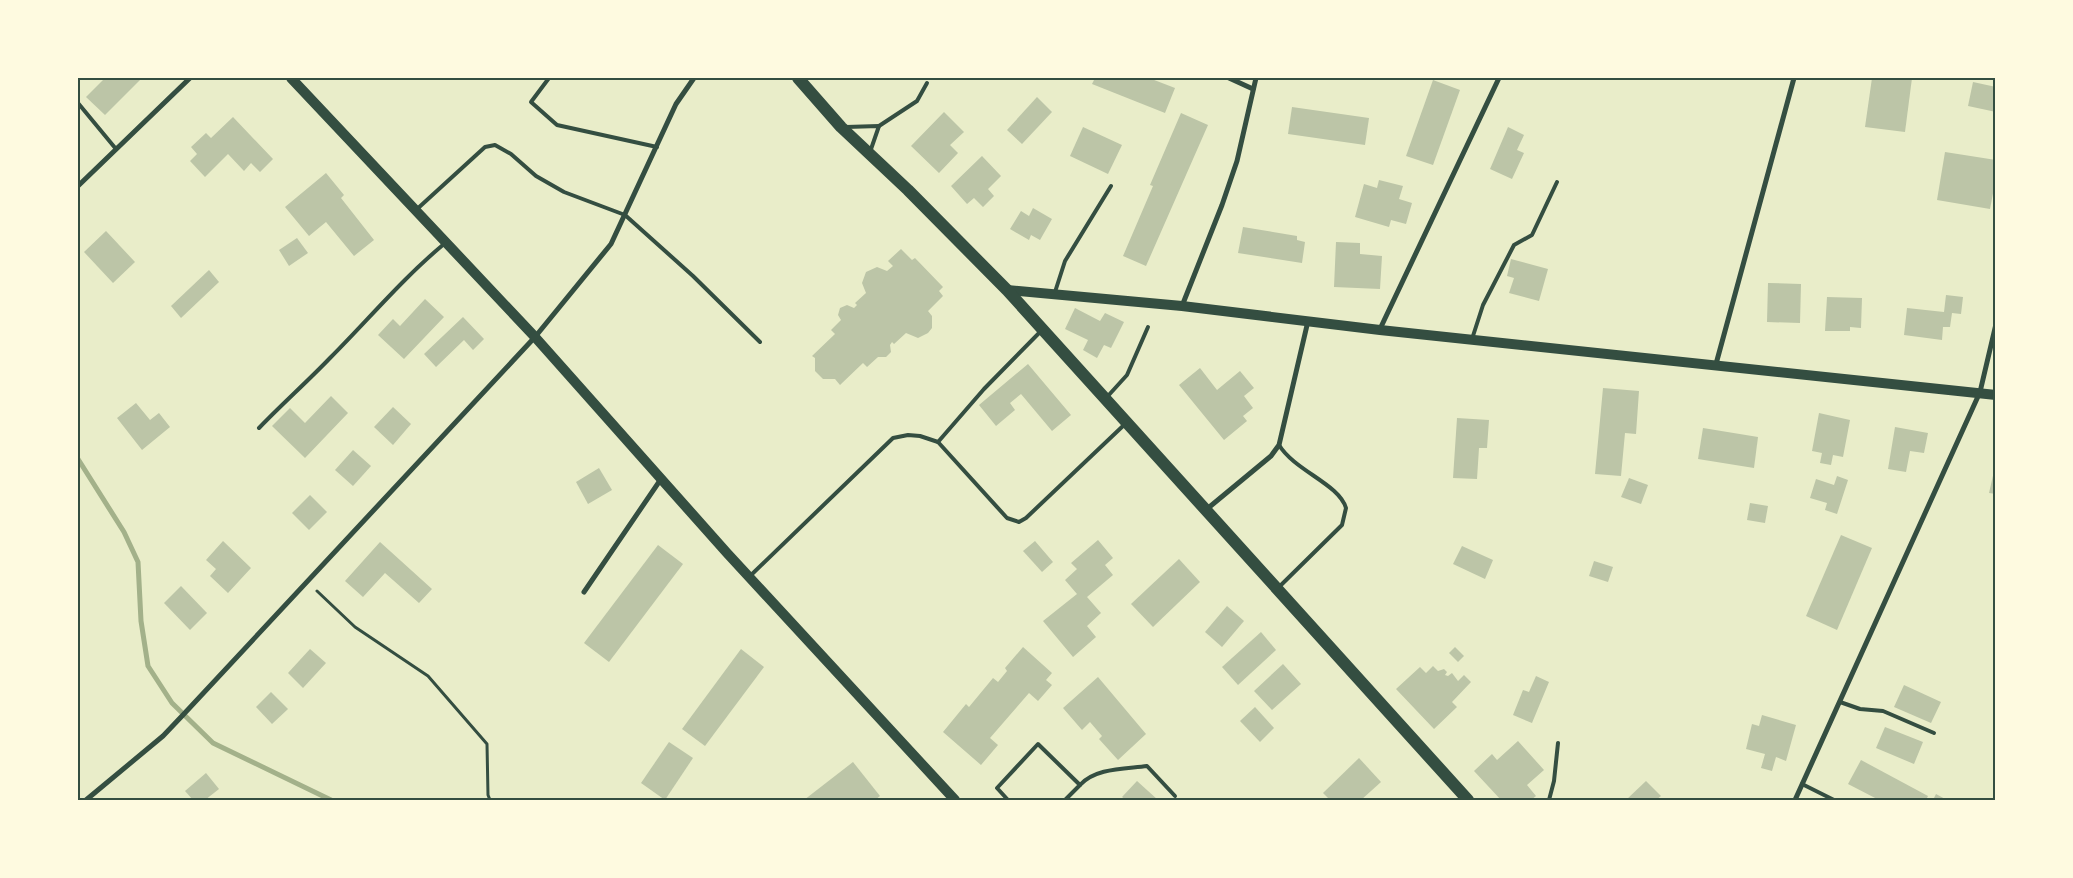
<svg xmlns="http://www.w3.org/2000/svg" width="2073" height="878" font-family="'Fira Sans Condensed',sans-serif">
  <rect width="100%" height="100%" fill="#e9edc9"/>
  <g fill="none" stroke-linecap="round" stroke-linejoin="round">
    <!-- stream -->
    <path stroke="#a3b18a" stroke-width="5" d="M78,459L124,532L138,562L141,621L148,666L172,703L213,743L331,800"/>
  </g>
  <!-- building -->
  <g fill="#bcc5a7">
    <path d="M105,78H142L105,115L86,97Z"/>
    <path d="M1095,78H1149L1175,88L1165,113L1092,84Z"/>
    <path d="M1872,78H1912L1905,132L1865,127Z"/>
    <path d="M1433,80L1460,90L1433,165L1406,156Z"/>
    <path d="M1973,82L1996,87V112L1968,106Z"/>
    <path d="M1037,97L1052,112L1022,144L1007,130Z"/>
    <path d="M1292,107L1369,118L1365,145L1288,134Z"/>
    <path d="M944,112L964,132L950,145L958,153L939,173L911,146Z"/>
    <path d="M1181,113L1208,125L1146,266L1123,256L1153,186L1150,185Z"/>
    <path d="M233,117L273,159L260,172L251,163L244,171L228,154L205,177L190,161L197,154L191,147L206,133L211,138Z"/>
    <path d="M1083,127L1122,145L1108,174L1070,156Z"/>
    <path d="M1508,127L1524,135L1517,150L1524,153L1512,179L1490,169Z"/>
    <path d="M1945,152L1996,160V178L1990,209L1937,200Z"/>
    <path d="M982,156L1001,176L988,189L994,196L983,207L974,198L967,204L951,186Z"/>
    <path d="M326,173L344,195L341,198L374,240L354,256L326,222L309,236L285,207Z"/>
    <path d="M1379,180L1403,186L1399,199L1412,203L1406,224L1391,220L1389,227L1355,217L1364,184L1377,188Z"/>
    <path d="M1033,208L1052,219L1040,240L1031,235L1029,240L1010,229L1021,211L1029,216Z"/>
    <path d="M1243,227L1297,236V240L1305,242L1302,263L1238,253Z"/>
    <path d="M106,231L135,262L113,283L84,252Z"/>
    <path d="M297,238L308,253L289,266L279,250Z"/>
    <path d="M1336,242L1360,243V254L1382,256L1380,289L1334,287Z"/>
    <path d="M901,249L912,260L915,258L943,287L939,291L943,296L928,311L932,316V328L928,333L918,338L906,333L894,344L892,342L890,345L891,352L886,357H878L867,367L863,363L840,385L835,379H823L815,371V358L812,356L835,334L831,330L841,320L838,315L840,308L847,305L854,308L857,305L855,303L866,293L862,283L866,272L877,267L887,271L893,266L888,261Z"/>
    <path d="M1511,259L1548,269L1539,301L1509,293L1514,278L1507,276Z"/>
    <path d="M209,270L219,282L181,318L171,306Z"/>
    <path d="M1768,283L1801,284L1800,323L1767,322Z"/>
    <path d="M1946,295L1963,297L1961,314L1952,313L1950,327H1943L1942,340L1904,335L1907,308L1944,312Z"/>
    <path d="M1827,297L1862,298L1861,328L1850,327V331H1825Z"/>
    <path d="M425,299L444,317L404,359L378,335L393,319L400,326Z"/>
    <path d="M1075,308L1100,321L1105,313L1124,322L1111,348L1104,345L1097,358L1083,350L1088,340L1065,329Z"/>
    <path d="M463,317L484,339L473,350L464,340L436,367L424,354Z"/>
    <path d="M1028,364L1071,415L1052,431L1021,394L1010,403L1015,410L996,426L979,405Z"/>
    <path d="M1200,368L1217,390L1240,371L1254,388L1244,396L1253,408L1243,416L1247,421L1224,440L1179,385Z"/>
    <path d="M1603,388L1639,391L1636,434L1625,433L1621,476L1595,474Z"/>
    <path d="M331,396L348,413L305,458L272,426L290,408L305,423Z"/>
    <path d="M136,403L150,420L159,413L170,427L142,450L117,418Z"/>
    <path d="M393,407L411,424L393,445L374,427Z"/>
    <path d="M1819,413L1850,420L1843,457L1833,455L1831,465L1820,463L1822,453L1812,451Z"/>
    <path d="M1457,418L1489,420L1487,448H1479L1477,479L1453,478Z"/>
    <path d="M1895,427L1928,433L1924,453L1910,451L1906,472L1888,469Z"/>
    <path d="M1703,428L1758,437L1754,468L1698,459Z"/>
    <path d="M353,450L371,466L353,486L335,470Z"/>
    <path d="M1995,467H1996V494L1989,493Z"/>
    <path d="M599,468L612,490L588,504L576,482Z"/>
    <path d="M1837,476L1848,480L1837,514L1825,510L1827,503L1810,498L1816,479L1834,485Z"/>
    <path d="M1629,478L1648,485L1641,504L1621,497Z"/>
    <path d="M310,495L327,512L309,530L292,513Z"/>
    <path d="M1750,503L1768,506L1765,523L1747,520Z"/>
    <path d="M1841,535L1872,548L1837,630L1806,616Z"/>
    <path d="M1098,540L1113,558L1105,565L1113,575L1087,597L1101,613L1087,626L1096,637L1073,657L1043,621L1077,594L1065,580L1077,569L1071,563Z"/>
    <path d="M223,541L251,568L228,593L210,576L216,569L206,560Z"/>
    <path d="M1035,541L1053,562L1042,572L1023,551Z"/>
    <path d="M380,542L432,589L419,603L385,573L363,597L345,581Z"/>
    <path d="M658,545L683,564L609,662L584,643Z"/>
    <path d="M1462,546L1493,560L1485,579L1453,564Z"/>
    <path d="M1179,559L1200,582L1153,627L1131,604Z"/>
    <path d="M1594,561L1613,567L1608,582L1589,576Z"/>
    <path d="M181,586L207,613L190,630L164,603Z"/>
    <path d="M1227,606L1244,621L1222,647L1205,632Z"/>
    <path d="M1261,632L1276,650L1238,685L1222,667Z"/>
    <path d="M1023,647L1052,673L1046,680L1052,685L1038,701L1029,693L990,738L998,745L981,765L943,732L966,704L969,707L993,678L998,682L1007,671L1005,668Z"/>
    <path d="M1455,647L1464,656L1458,662L1449,653Z"/>
    <path d="M310,649L326,663L303,688L288,673Z"/>
    <path d="M741,649L764,667L705,746L682,729Z"/>
    <path d="M1283,664L1301,684L1272,710L1254,691Z"/>
    <path d="M1433,666L1438,671L1444,669L1447,672L1445,675L1448,676L1452,673L1458,681L1464,675L1471,682L1452,702L1457,707L1434,729L1396,689L1420,667L1426,673Z"/>
    <path d="M1536,676L1549,682L1532,723L1513,715L1523,690L1529,692Z"/>
    <path d="M1098,677L1146,734L1118,760L1099,739L1102,736L1090,722L1082,730L1063,708Z"/>
    <path d="M1904,685L1941,702L1931,723L1894,707Z"/>
    <path d="M271,692L288,709L272,724L256,707Z"/>
    <path d="M1255,707L1274,728L1260,742L1240,721Z"/>
    <path d="M1762,715L1796,725L1786,761L1776,757L1772,771L1761,768L1765,754L1746,749L1752,724L1759,726Z"/>
    <path d="M1885,727L1923,742L1914,764L1876,748Z"/>
    <path d="M1518,741L1544,770L1527,785L1536,796L1531,800H1501L1474,771L1492,754L1497,760Z"/>
    <path d="M669,742L693,758L665,800L641,783Z"/>
    <path d="M1359,758L1381,782L1361,800H1330L1323,793Z"/>
    <path d="M1861,760L1928,796L1926,800H1879L1848,784Z"/>
    <path d="M853,762L880,796L875,800H804Z"/>
    <path d="M206,773L219,789L205,800H193L185,791Z"/>
    <path d="M1137,781L1158,800H1126L1122,797Z"/>
    <path d="M1646,781L1661,796L1656,800H1626Z"/>
    <path d="M1936,794L1947,800H1933Z"/>
  </g>
  <g fill="none" stroke-linecap="round" stroke-linejoin="round">
    <!-- path -->
    <path stroke="#344e41" stroke-width="3" d="M317,591L355,627L428,676L487,744L488,795L490,800"/>
    <!-- service -->
    <g stroke="#344e41" stroke-width="4">
      <path d="M549,78L531,102L557,125L657,147"/>
      <path d="M78,103L116,149"/>
      <path d="M879,126L917,101L927,83"/>
      <path d="M846,127L879,126L870,152"/>
      <path d="M416,210L485,147L495,145L511,154L536,176L564,192L625,215L693,276L760,342"/>
      <path d="M1055,292L1065,261L1111,186"/>
      <path d="M1472,339L1483,305L1514,245L1532,235L1557,182"/>
      <path d="M1107,397L1127,375L1148,327"/>
      <path d="M259,428C282,404 307,382 330,358C368,320 403,278 444,244"/>
      <path d="M938,442L984,389L1042,330"/>
      <path d="M749,577L893,438L908,435L920,436L938,442L1007,518L1019,522L1026,518L1124,425"/>
      <path d="M1279,587L1342,525L1346,508C1339,484 1295,471 1279,445"/>
      <path d="M1840,702L1860,709L1883,711L1934,733"/>
      <path d="M1802,784L1834,800"/>
      <path d="M1080,785C1095,768 1124,769 1147,766L1175,796"/>
      <path d="M1008,800L997,788L1038,744L1080,785L1065,800"/>
      <path d="M1549,800L1554,781L1558,743"/>
    </g>
    <!-- minor -->
    <g stroke="#344e41" stroke-width="5">
      <path d="M1229,78L1253,89"/>
      <path d="M78,186L190,78"/>
      <path d="M1182,306L1222,205L1237,161L1256,78"/>
      <path d="M1380,329L1499,78"/>
      <path d="M1716,364L1794,78"/>
      <path d="M1207,509L1271,456L1279,445L1308,321"/>
      <path d="M584,592L661,479"/>
      <path d="M86,800L163,736L182,716L535,337L611,244L676,104L694,78"/>
      <path d="M1795,800L1980,392L1996,324"/>
    </g>
    <!-- secondary -->
    <g stroke="#344e41" stroke-width="10">
      <path d="M291,78L535,337L727,553L955,800"/>
      <path d="M1007,290L1182,306L1380,330L1996,395"/>
    </g>
    <!-- primary -->
    <path stroke="#344e41" stroke-width="12" d="M798,78L841,127L908,190L1007,290L1468,800"/>
  </g>
  <!-- border -->
  <rect width="2073" height="878" fill="none" stroke="#fefae0" stroke-width="158"/>
  <rect x="79" y="79" width="1915" height="720" fill="none" stroke="#344e41" stroke-width="2"/>
</svg>
